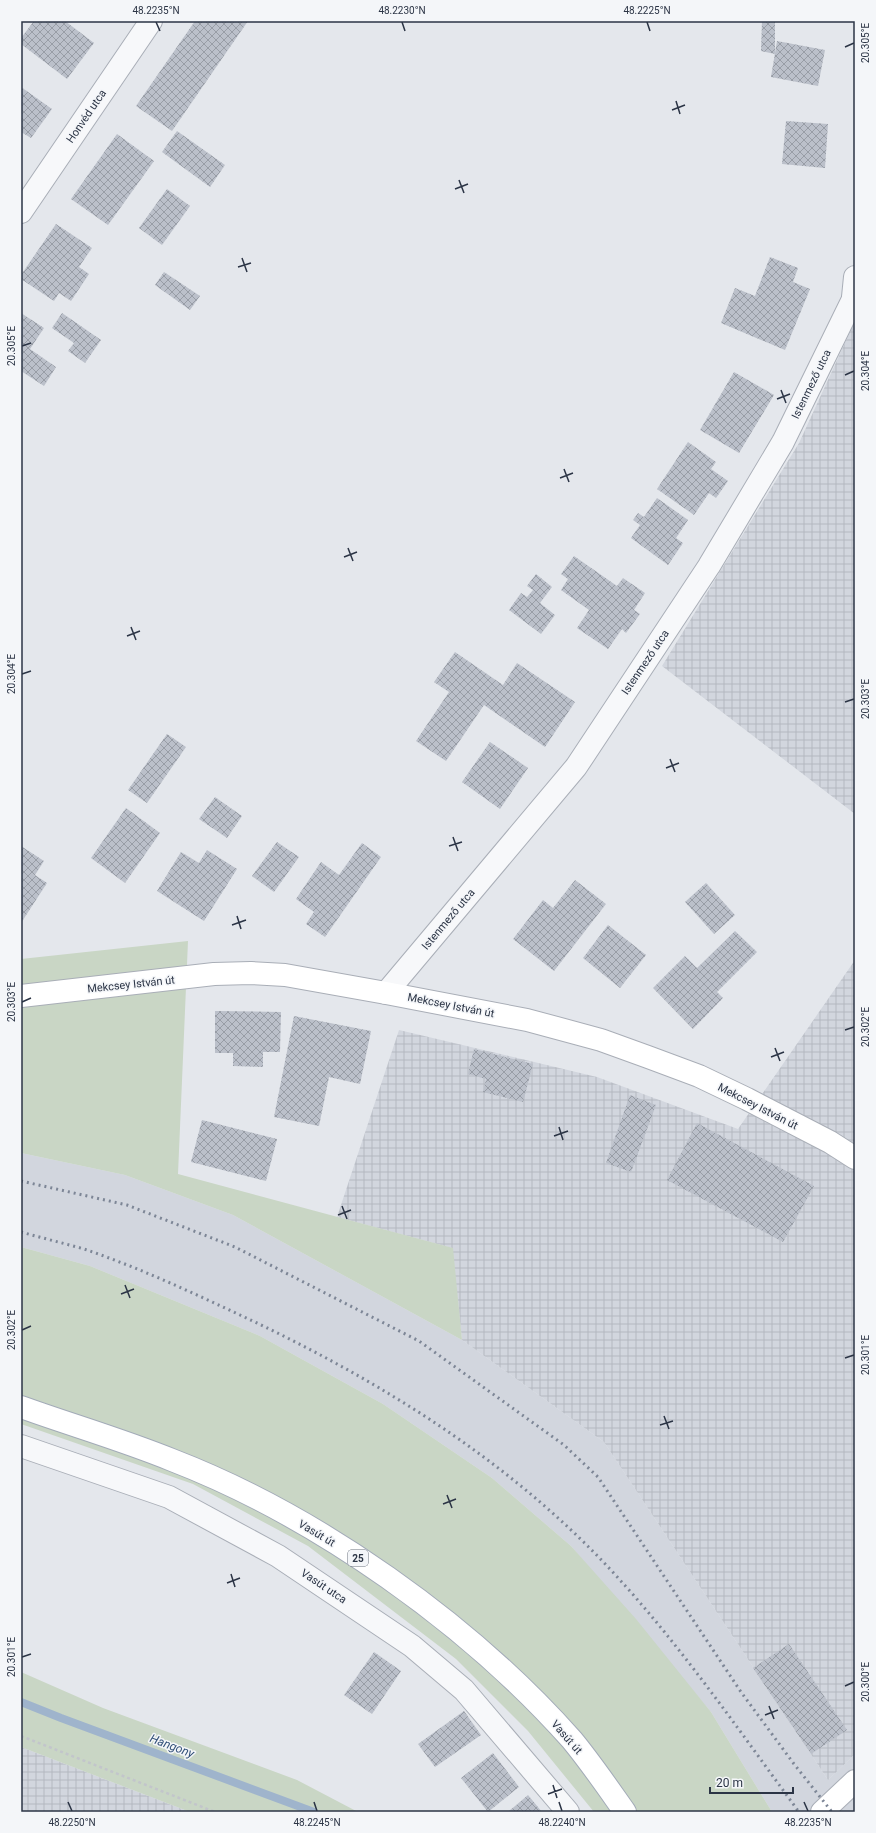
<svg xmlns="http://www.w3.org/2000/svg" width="876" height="1833" font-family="Roboto,sans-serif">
  <defs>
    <pattern id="industrial-grid" width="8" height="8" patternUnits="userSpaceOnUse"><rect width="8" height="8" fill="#d2d6de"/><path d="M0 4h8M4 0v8" fill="none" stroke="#b4b8c0"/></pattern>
    <pattern id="building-cross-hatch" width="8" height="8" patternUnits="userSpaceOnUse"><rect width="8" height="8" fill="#bbc0ca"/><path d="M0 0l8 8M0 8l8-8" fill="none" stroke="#989da6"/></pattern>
  </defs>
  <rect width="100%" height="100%" fill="#e4e7ec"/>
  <!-- built -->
  <path fill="#d2d6de" d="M21,1153L125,1175L233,1215L462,1340L604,1442L828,1780L855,1754V1812H772L711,1712L571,1546L492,1478L383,1404L260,1336L90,1266L21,1247Z"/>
  <!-- industrial -->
  <g fill="url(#industrial-grid)">
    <path d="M855,321V814L662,666L799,443Z"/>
    <path d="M855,960V1754L828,1780L604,1442L462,1340L452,1248L337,1217L399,1030L597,1077L738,1129Z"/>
    <path d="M21,1747L190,1812H21Z"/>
  </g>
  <!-- grass -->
  <g fill="#c9d6c5">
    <path d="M188,941L178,1174L453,1248L462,1340L233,1215L125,1175L21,1153V959Z"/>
    <path d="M21,1247L90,1266L260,1336L383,1404L492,1478L571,1546L636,1619L711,1712L772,1812H594L528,1731L456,1659L308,1546L193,1484L21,1424Z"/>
    <path d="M21,1672L103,1708L297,1780L358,1812H190L21,1747Z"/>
  </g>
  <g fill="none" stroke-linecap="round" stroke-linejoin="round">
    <!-- stream -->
    <path stroke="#9fb4cc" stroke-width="8" d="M21,1702L61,1718L314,1812"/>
  </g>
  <!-- building -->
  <g fill="url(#building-cross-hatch)">
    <path d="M34,21H65L94,43L67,79L21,44V38Z"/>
    <path d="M195,21H248L172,131L136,106Z"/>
    <path d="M762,21H775V54L761,51Z"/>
    <path d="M777,41L825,50L818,86L771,77Z"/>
    <path d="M21,87L52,109L31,138L21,132Z"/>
    <path d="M786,121L828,124L825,168L782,164Z"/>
    <path d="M177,131L225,165L210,187L162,152Z"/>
    <path d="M117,134L154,161L108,225L71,199Z"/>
    <path d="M167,189L190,206L162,245L139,228Z"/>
    <path d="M56,224L92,248L79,267L89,274L71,301L59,293L54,301L21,279V275Z"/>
    <path d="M770,257L798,268L793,282L810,289L785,350L721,323L735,288L755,296Z"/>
    <path d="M164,272L200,296L190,310L155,285Z"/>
    <path d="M21,313L44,328L30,349L56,367L44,386L21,371Z"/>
    <path d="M62,313L101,340L85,363L68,351L74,343L52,328Z"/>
    <path d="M734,372L774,395L739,453L700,430Z"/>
    <path d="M688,442L716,462L711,469L728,481L716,498L709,493L694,515L657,489Z"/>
    <path d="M657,498L688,520L676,538L683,543L668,565L631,538L640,525L633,520L638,513L644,517Z"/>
    <path d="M574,556L617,586L623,578L645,593L634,610L640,614L626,633L622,629L608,649L577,628L589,610L561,590L568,579L561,574Z"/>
    <path d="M536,574L552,587L540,603L555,615L541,634L509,610L521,593L527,597L533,590L527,586Z"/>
    <path d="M455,652L503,685L517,663L575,702L545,747L484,705L446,761L416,741L449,692L434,682Z"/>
    <path d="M167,734L186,747L147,803L128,790Z"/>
    <path d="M490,742L528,768L500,809L462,782Z"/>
    <path d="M215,797L242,816L227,838L199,819Z"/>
    <path d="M126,808L160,833L125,883L91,858Z"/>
    <path d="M277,842L299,857L274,892L252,876Z"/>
    <path d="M362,843L381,857L325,937L306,924L314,912L296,899L321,862L339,875Z"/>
    <path d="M21,846L44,861L35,875L47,883L21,923Z"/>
    <path d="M207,850L237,869L204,921L157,891L181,852L199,863Z"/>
    <path d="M575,880L606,904L554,971L513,939L543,900L553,908Z"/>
    <path d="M706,883L735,915L714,934L685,902Z"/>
    <path d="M608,925L646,955L620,988L583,958Z"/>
    <path d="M735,931L757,952L717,992L723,998L693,1029L653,988L685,956L697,968Z"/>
    <path d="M215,1011L281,1012L280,1052H263V1067L233,1066V1053H215Z"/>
    <path d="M294,1016L371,1031L360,1084L329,1077L319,1126L274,1117Z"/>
    <path d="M474,1049L533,1064L523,1102L483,1092L486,1079L468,1074Z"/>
    <path d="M630,1095L656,1105L631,1172L606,1163Z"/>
    <path d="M202,1120L277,1139L266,1181L191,1162Z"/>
    <path d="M697,1123L814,1186L783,1242L667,1180Z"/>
    <path d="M789,1644L847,1730L811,1754L753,1668Z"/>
    <path d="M374,1652L401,1671L372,1714L344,1695Z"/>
    <path d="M464,1711L481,1735L435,1767L418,1744Z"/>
    <path d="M493,1753L519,1787L488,1812L461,1778Z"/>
    <path d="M528,1795L542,1812H508Z"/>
  </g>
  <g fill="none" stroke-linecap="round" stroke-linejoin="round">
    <!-- street casing -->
    <g stroke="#a9aeb7" stroke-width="24">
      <g id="street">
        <path d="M21,212L151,21"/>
        <path d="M853,297L855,277"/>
        <path d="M386,993L576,767L709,566L783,442L855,295"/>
        <path d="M21,1446L169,1497L278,1556L412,1646L464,1690L568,1812"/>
      </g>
    </g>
    <!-- secondary casing -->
    <g stroke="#a9aeb7" stroke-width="24">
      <g id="secondary">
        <path d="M21,996L214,974L251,973L285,975L386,993L527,1020L601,1040L648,1057L699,1076L747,1099L830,1142L855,1158"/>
        <path d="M822,1812L855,1781"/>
      </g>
    </g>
    <!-- primary casing -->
    <g stroke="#a3abb8" stroke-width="24">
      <path id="primary" d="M21,1407C71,1425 123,1440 172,1460C317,1516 469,1624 572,1740C591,1763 608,1788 625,1812"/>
    </g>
    <!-- path -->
    <path stroke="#c2c5cb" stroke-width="2.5" stroke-dasharray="3 3" stroke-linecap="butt" d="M21,1736L215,1812"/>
    <!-- street -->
    <use href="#street" stroke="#f7f8fa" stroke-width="22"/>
    <!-- secondary -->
    <use href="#secondary" stroke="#fff" stroke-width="22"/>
    <!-- primary -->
    <use href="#primary" stroke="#fff" stroke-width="22"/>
    <!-- rail -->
    <g stroke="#7d8696" stroke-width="3" stroke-dasharray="2 4" stroke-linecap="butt">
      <path d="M21,1181L127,1205L235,1247L419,1341L564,1445L598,1477L741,1692L794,1764L832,1812"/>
      <path d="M21,1232C42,1238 63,1243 84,1249C137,1267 189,1291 240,1315C375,1378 506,1458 609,1568C679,1643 738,1729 799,1812"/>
    </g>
  </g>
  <!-- ticks -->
  <path fill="none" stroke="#2b3445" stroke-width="1.5" d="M156,22L160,31M402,22L405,31M647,22L650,31M845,47L854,43M676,101L680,114M672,110L685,105M459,180L464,193M455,189L468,184M242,258L247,272M238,267L251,263M22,346L31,343M845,375L854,371M781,390L786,403M777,399L790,394M564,469L569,482M560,478L573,473M348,548L353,561M344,557L357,552M131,627L136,640M127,636L140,631M22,674L31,671M845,702L854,699M670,759L675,772M666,768L679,763M453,837L458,851M449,846L462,842M237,916L241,929M232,925L246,920M22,1002L31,998M845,1030L854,1027M775,1048L780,1061M771,1057L784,1052M559,1127L563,1140M554,1136L568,1131M342,1206L347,1219M338,1215L351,1210M125,1285L130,1298M121,1294L134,1289M22,1330L31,1326M845,1358L854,1355M664,1416L669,1429M660,1425L673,1421M447,1495L452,1508M443,1504L456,1499M231,1574L235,1587M227,1583L240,1578M22,1657L31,1654M845,1686L854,1682M769,1706L774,1719M765,1715L778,1710M553,1785L557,1798M548,1794L562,1789M68,1802L72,1811M314,1802L317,1811M559,1802L562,1811M804,1802L808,1811"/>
  <g text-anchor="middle" stroke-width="3" stroke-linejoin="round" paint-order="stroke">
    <!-- shield labels -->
    <rect fill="#f4f6f9" stroke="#676e7b" stroke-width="1" x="348" y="1550" width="20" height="16" rx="3"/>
    <g font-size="10" font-weight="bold" fill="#2b3445">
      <text x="358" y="1562">25</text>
    </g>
    <!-- street labels -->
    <g font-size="11" fill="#2b3445" stroke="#f4f6f9">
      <text transform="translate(86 116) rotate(-56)" y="4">Honvéd utca</text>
      <text transform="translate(811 384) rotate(-64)" y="4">Istenmező utca</text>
      <text transform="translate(645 662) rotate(-56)" y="4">Istenmező utca</text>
      <text transform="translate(448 919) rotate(-50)" y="4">Istenmező utca</text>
      <text transform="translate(131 984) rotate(-6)" y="4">Mekcsey István út</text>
      <text transform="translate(451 1005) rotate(11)" y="4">Mekcsey István út</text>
      <text transform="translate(758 1106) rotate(27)" y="4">Mekcsey István út</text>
      <text transform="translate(317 1533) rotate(31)" y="4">Vasút út</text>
      <text transform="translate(324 1586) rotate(34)" y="4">Vasút utca</text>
      <text transform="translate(567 1737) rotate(49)" y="4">Vasút út</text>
    </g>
    <!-- water labels -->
    <g font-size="12" font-style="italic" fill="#34527a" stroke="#f4f6f9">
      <text transform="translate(172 1746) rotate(21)" y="4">Hangony</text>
    </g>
  </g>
  <!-- border -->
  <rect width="876" height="1833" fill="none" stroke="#f4f6f9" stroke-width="44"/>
  <!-- scale -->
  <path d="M710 1787v6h83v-6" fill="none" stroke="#2b3445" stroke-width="2"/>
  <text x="716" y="1787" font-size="12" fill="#2b3445" stroke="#f4f6f9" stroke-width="3" paint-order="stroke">20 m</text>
  <rect x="22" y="22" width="832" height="1789" fill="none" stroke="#2b3445" stroke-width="1.5"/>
  <g font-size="10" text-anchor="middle" fill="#2b3445">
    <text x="156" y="14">48.2235°N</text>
    <text x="402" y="14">48.2230°N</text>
    <text x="647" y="14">48.2225°N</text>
    <text transform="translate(865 43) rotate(-90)" y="4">20.305°E</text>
    <text transform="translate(11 346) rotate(-90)" y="4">20.305°E</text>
    <text transform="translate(865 371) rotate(-90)" y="4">20.304°E</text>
    <text transform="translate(11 674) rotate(-90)" y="4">20.304°E</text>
    <text transform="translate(865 699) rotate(-90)" y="4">20.303°E</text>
    <text transform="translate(11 1002) rotate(-90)" y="4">20.303°E</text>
    <text transform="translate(865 1027) rotate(-90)" y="4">20.302°E</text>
    <text transform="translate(11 1330) rotate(-90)" y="4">20.302°E</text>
    <text transform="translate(865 1355) rotate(-90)" y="4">20.301°E</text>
    <text transform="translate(11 1657) rotate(-90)" y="4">20.301°E</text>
    <text transform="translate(865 1682) rotate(-90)" y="4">20.300°E</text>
    <text x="72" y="1826">48.2250°N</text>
    <text x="317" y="1826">48.2245°N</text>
    <text x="562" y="1826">48.2240°N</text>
    <text x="808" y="1826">48.2235°N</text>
  </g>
</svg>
